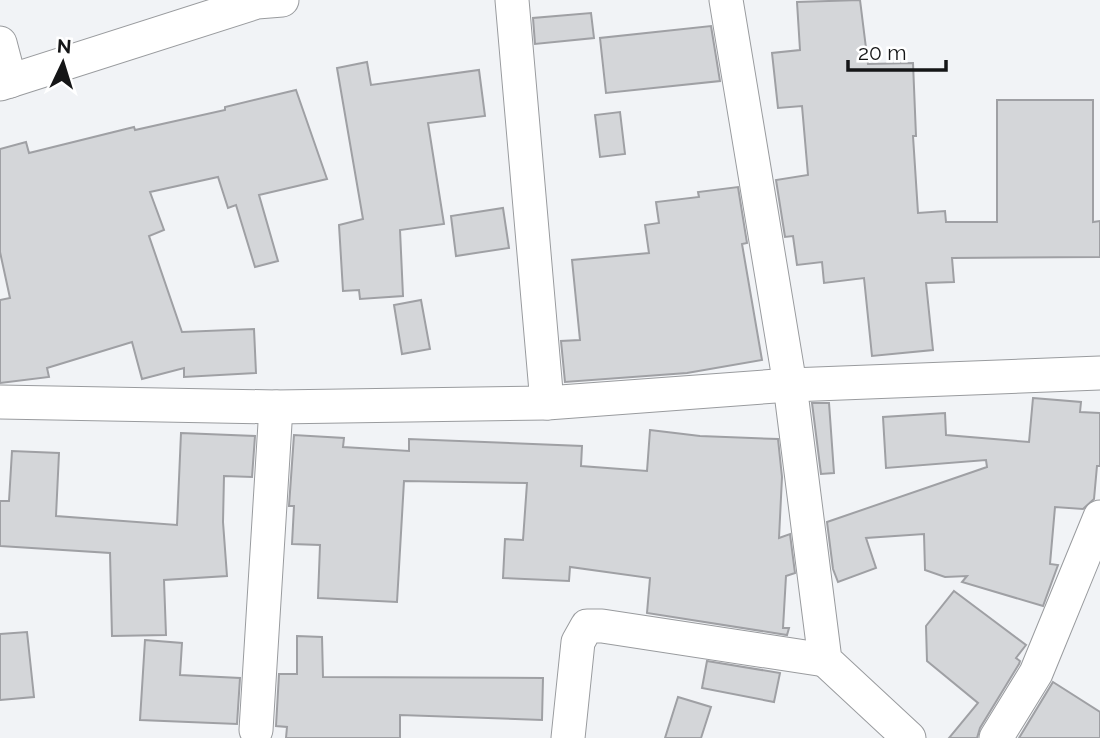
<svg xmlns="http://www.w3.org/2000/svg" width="1100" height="738" font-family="Raleway,sans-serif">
  <rect width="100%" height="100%" fill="#f1f3f6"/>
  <!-- building -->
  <g fill="#d4d6d9" stroke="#9fa0a4" stroke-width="2">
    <path d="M860,0L868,64L913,63L916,136H913L918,213L945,211L946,222H997V100H1093V222L1100,221V257L952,258L954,282L926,283L933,350L872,356L864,278L824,283L822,262L797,265L793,236L785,237L776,180L808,175L802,106L778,108L772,53L800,50L797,2Z"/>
    <path d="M591,13L594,38L535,44L533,18Z"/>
    <path d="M711,26L720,81L606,93L600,38Z"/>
    <path d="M367,62L371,85L479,70L485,116L428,123L444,224L400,230L403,296L360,299L359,290L343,291L339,225L363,219L337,68Z"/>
    <path d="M296,90L327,179L259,195L278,261L255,267L236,205L228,208L218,177L150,192L164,230L149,236L182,332L254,329L256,373L184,377V368L142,379L132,342L47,368L49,377L0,383V300L10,298L0,252V149L26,142L29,153L134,127L135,130L225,110V107Z"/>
    <path d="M620,112L625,154L600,157L595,115Z"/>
    <path d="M738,187L747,243L742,244L762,360L687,373L565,382L561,341L580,340L572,260L649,253L645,225L659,223L656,202L699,197L698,192Z"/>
    <path d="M503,208L509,248L456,256L451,216Z"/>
    <path d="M421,300L430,349L402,354L394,305Z"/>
    <path d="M1033,398L1081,402L1080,412L1100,413V466H1097L1094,499L1083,509L1055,507L1050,564L1058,565L1043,606L962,582L967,576L945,577L925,570L924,534L866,538L876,568L838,582L833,569L827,522L987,467L986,460L886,468L883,417L945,413L946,435L1029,442Z"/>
    <path d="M812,403H829L834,473L821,474Z"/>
    <path d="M650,430L700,436L778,439L782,477L779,538L790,534L795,573L786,576L783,628H789L787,635L647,613L650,578L570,567L569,581L503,578L505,539L523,540L527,483L404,481L397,602L318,598L320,545L292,544L294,506H289L294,435L344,438L343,447L409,451V439L582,446L581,466L647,471Z"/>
    <path d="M181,433L255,436L252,477L224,476L223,522L227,576L164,580L166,635L112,636L110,553L0,546V501H9L12,451L59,453L56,516L177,525Z"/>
    <path d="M954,591L1026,645L1016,658L1020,661L1019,664L980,728L977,738H949L978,703L927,661L926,626Z"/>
    <path d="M27,632L34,697L0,700V634Z"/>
    <path d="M297,636L322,637L323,677L543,678L542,720L400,715V738H286L287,727L276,726L279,674H297Z"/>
    <path d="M145,640L182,643L180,675L240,678L237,724L140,720Z"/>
    <path d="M707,661L780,673L774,702L702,688Z"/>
    <path d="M1053,682L1100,712V738H1019Z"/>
    <path d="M678,697L711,707L701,738H665Z"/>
  </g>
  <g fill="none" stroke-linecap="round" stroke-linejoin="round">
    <!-- minor casing -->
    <g stroke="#999b9e" stroke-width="35">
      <g id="minor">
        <path d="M512,0L547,403"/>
        <path d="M726,0L790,385L825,660L909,738"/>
        <path d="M0,43L10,81"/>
        <path d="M0,84L257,2L282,0"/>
        <path d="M0,402L276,407L547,403L790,385L1100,373"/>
        <path d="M256,730L276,407"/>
        <path d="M568,738L578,642L587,626H602L825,660"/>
        <path d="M996,738L1036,673L1100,517"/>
      </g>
    </g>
    <!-- minor -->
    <use href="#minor" stroke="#fff" stroke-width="33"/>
  </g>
  <!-- north arrow -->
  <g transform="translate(63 63) rotate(4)" stroke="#ffffff" stroke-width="5" paint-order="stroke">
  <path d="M0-5L12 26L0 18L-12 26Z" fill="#151617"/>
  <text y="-10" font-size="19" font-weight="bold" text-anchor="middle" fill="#151617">N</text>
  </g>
  <!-- scale -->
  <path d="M848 60v10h98v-10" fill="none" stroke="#151617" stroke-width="3.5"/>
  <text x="858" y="60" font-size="21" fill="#151617" stroke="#ffffff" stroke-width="5" paint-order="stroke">20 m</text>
</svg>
